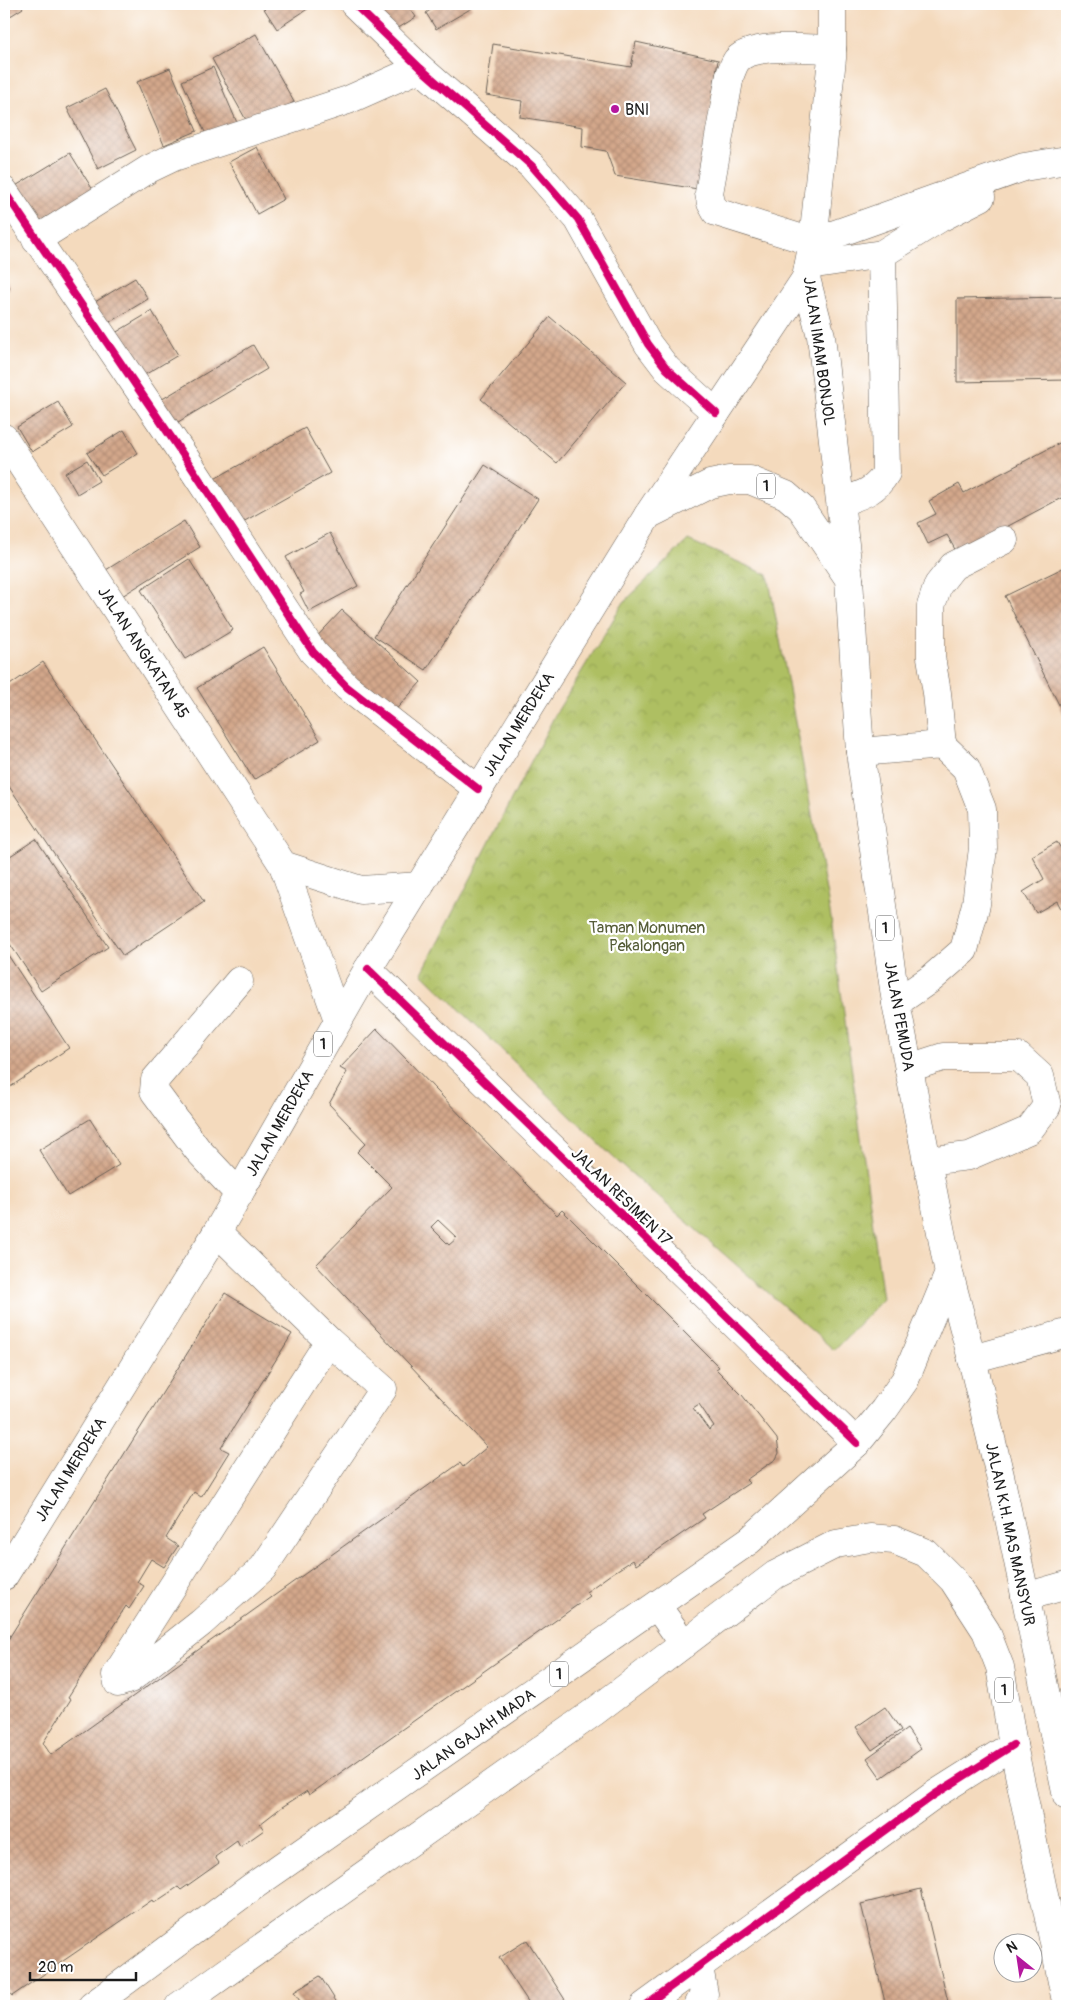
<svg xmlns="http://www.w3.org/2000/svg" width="1071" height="2010" font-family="Pangolin,sans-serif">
  <defs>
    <pattern id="park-crowns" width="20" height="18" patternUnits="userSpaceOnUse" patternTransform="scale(1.25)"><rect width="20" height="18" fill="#aebf62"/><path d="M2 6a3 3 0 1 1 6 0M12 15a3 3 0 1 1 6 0" fill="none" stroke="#95a454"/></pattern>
    <pattern id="building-cross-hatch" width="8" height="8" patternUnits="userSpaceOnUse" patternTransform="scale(1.25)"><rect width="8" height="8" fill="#d3a78b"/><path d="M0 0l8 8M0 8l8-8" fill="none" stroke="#b58f77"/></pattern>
  </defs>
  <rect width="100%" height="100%" fill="#fff"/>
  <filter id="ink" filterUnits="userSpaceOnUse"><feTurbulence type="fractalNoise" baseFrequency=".02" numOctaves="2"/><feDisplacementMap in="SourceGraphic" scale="10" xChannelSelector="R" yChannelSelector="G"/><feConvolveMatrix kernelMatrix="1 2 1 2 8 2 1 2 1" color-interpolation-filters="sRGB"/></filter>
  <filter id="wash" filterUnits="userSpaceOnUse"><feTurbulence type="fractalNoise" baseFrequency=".0096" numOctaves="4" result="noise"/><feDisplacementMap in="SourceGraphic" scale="20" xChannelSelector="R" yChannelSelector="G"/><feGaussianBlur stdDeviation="1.12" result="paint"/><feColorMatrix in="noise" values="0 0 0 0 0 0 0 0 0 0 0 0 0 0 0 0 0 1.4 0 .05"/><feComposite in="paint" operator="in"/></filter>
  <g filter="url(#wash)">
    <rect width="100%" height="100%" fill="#f4dabd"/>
    <!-- park -->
    <path fill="url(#park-crowns)" stroke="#656e3f" d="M688,540L768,575L831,918L883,1299L834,1350L616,1160L422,973L555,715L624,602Z"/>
    <g id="blocks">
      <!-- building -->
      <g fill="url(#building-cross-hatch)" fill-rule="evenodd">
        <path d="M4,4H20L23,8L4,20Z"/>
        <path d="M261,4H306L309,8L277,29Z"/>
        <path d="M372,4H407L416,17L389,34Z"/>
        <path d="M439,4H470L472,8L436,29L426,13Z"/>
        <path d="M256,34L294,102L250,127L212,59Z"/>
        <path d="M636,42L718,60L698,189L615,176L606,151L582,147L583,127L520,117L522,101L486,95L493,44L631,67Z"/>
        <path d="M213,67L238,125L208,139L182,81Z"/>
        <path d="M170,68L197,131L164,145L137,82Z"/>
        <path d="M105,89L136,150L98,169L67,108Z"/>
        <path d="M257,147L284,199L257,214L229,162Z"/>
        <path d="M70,153L93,190L31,226L9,190Z"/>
        <path d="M4,277L10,288L4,292Z"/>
        <path d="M135,278L148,299L103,326L90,305Z"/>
        <path d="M1067,297V380L957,382V299Z"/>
        <path d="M152,311L178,355L136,380L110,336Z"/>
        <path d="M550,317L626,382L557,463L481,399Z"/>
        <path d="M253,345L267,369L168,428L154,404Z"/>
        <path d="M58,402L73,427L32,452L17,427Z"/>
        <path d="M305,428L330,473L234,527L209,482Z"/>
        <path d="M124,430L138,453L102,475L87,453Z"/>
        <path d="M1067,439V495L957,553L947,535L928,544L918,523L936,514L929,501L959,484L964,493Z"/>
        <path d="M87,460L99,481L77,494L65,473Z"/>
        <path d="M485,465L538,499L426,670L374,636Z"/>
        <path d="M184,521L200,547L122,596L106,570Z"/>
        <path d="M330,533L358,586L309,612L300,594L304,592L286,557Z"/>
        <path d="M189,559L233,630L185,659L141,590Z"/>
        <path d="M1067,566V721L1005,596Z"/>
        <path d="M342,610L421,682L389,717L310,644Z"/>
        <path d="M263,647L320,740L254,780L197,688Z"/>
        <path d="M43,662L204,902L123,956L4,779V689Z"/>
        <path d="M36,839L108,947L41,991L4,935V860Z"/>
        <path d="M1067,839V850L1063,842Z"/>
        <path d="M1057,842L1067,859V920L1057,901L1036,913L1023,892L1044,879L1032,856Z"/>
        <path d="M4,949L69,1048L4,1091Z"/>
        <path d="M377,1029L557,1215L562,1210L719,1367L716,1369L742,1395L777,1439L779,1453L776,1459L746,1480L749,1483L702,1514L705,1518L636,1565L633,1560L611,1574L586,1592L590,1596L545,1628L309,1795L307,1791L282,1807L260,1824L264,1830L240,1847L237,1841L215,1857L219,1863L181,1890L178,1887L154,1903L152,1900L12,1996L4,1985V1646L225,1293L292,1334L221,1448L229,1452L201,1497L194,1492L166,1538L178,1546L164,1567L151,1559L137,1582L144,1586L129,1609L126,1606L68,1697L71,1699L43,1743L51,1755L460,1463L463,1467L487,1447L316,1265L392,1187L357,1152L366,1143L329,1104L347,1072L340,1068ZM438,1220L457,1238L449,1245L431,1227ZM699,1404L714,1426L709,1430L693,1408Z"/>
        <path d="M90,1119L119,1165L68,1196L39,1150Z"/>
        <path d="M885,1707L901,1730L872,1750L856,1727Z"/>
        <path d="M907,1729L921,1749L881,1778L867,1758Z"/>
        <path d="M921,1889L949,2006H886L861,1904Z"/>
        <path d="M527,1940L569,2006H531L499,1958Z"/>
        <path d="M320,1976L339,2006H303L294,1992Z"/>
      </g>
    </g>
  </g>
  <g filter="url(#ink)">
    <use href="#blocks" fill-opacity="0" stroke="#685e54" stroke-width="1"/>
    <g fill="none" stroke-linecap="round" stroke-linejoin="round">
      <!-- minor casing -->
      <g stroke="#685e54" stroke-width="29">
        <g id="minor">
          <path d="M354,4L420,68L532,166L578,219L648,344L667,369L716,413"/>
          <path d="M832,49C809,49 753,42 737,60C734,64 732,70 730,75L709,193L711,203L716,212L813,242L1024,167L1067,160"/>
          <path d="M4,191L190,465L313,652L347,687L478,789"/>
          <path d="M36,240L149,169L174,157L348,100L420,68"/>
          <path d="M809,265L882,254L940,218L981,197"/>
          <path d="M4,438L283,865L338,1020"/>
          <path d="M841,502C861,495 875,492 886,473L882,254"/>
          <path d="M942,745L937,693L931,657V606L938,585L953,566L1004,540"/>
          <path d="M860,752L942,745L966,768L982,809L983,848L976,904L964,950L932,978L896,1003"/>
          <path d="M283,865L361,890L420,886"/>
          <path d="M368,969L857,1443"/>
          <path d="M909,1068L943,1057H1019L1040,1076L1047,1106L1029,1130L969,1156L927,1161"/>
          <path d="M239,1194L197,1149L154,1091L155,1080L239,981"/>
          <path d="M217,1232L329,1341L383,1389L263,1568L201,1623L130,1679L118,1683L116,1675L329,1341"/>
          <path d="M972,1359L1067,1333"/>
          <path d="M1025,1597L1067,1585"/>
          <path d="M644,2006L934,1795L1013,1745"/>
          <path d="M698,2006L704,1994L699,1967"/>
        </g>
      </g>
      <!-- major casing -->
      <g stroke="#685e54" stroke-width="29">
        <g id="major">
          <path d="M832,4V58L813,242L806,278L821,336L849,579"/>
          <path d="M648,515L806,278"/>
        </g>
      </g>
      <!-- highway casing -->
      <g stroke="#685e54" stroke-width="29">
        <g id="highway">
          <path d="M4,1576L217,1232L368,969L648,515L710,484L729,480H750L786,495L801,508L849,579L860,752L896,1003L949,1273L972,1359L1001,1480L1067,1796"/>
          <path d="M657,1606L684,1644"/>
          <path d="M92,2006L252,1887L750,1540L857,1443L884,1410L905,1380L949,1273"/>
          <path d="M179,2006L594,1712L775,1575L836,1544L870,1538L894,1540L926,1553L953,1580L986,1631L1000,1667L1013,1745L1067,2006"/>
        </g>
      </g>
      <!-- minor -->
      <use href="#minor" stroke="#fff" stroke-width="28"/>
      <!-- major -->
      <use href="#major" stroke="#fff" stroke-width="28"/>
      <!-- highway -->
      <use href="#highway" stroke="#fff" stroke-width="28"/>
      <!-- cycleway casing -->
      <g stroke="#fff" stroke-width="11">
        <g id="cycleway">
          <path d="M354,4L420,68L532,166L578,219L648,344L667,369L716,413"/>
          <path d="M4,191L190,465L313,652L347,687L478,789"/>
          <path d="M368,969L857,1443"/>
          <path d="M644,2006L934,1795L1013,1745"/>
        </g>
      </g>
      <!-- cycleway -->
      <use href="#cycleway" stroke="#d6006c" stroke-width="8"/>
    </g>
  </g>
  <!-- markers -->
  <circle fill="#b5179e" stroke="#fff" stroke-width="2" cx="615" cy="109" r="5"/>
  <g text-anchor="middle" stroke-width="4.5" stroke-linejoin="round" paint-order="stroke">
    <!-- shield labels -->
    <g fill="#fff" stroke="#606060" stroke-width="1">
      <rect x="757" y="473.5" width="18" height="25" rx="4"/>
      <rect x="876" y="915.5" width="18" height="25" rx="4"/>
      <rect x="314" y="1031.5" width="18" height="25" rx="4"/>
      <rect x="550" y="1661.5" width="18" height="25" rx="4"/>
      <rect x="995" y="1677.5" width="18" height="25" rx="4"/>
    </g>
    <g font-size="15" font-weight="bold" fill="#1c1c1c">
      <text x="766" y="491">1</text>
      <text x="885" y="933">1</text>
      <text x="323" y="1049">1</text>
      <text x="559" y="1679">1</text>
      <text x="1004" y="1695">1</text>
    </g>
    <!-- poi labels -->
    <g font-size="16" fill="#1c1c1c" stroke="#fff" text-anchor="start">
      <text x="625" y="115">BNI</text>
    </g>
    <!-- street labels -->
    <g font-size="16" fill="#1c1c1c" stroke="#fff">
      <text transform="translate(820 351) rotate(82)" y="6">JALAN IMAM BONJOL</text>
      <text transform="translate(144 652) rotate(57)" y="6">JALAN ANGKATAN 45</text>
      <text transform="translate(518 724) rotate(-58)" y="6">JALAN MERDEKA</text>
      <text transform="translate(900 1016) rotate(80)" y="6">JALAN PEMUDA</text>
      <text transform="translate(279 1123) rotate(-60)" y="6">JALAN MERDEKA</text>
      <text transform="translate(622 1196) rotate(44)" y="6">JALAN RESIMEN 17</text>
      <text transform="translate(70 1469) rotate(-58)" y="6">JALAN MERDEKA</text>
      <text transform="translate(1011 1534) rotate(78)" y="6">JALAN K.H. MAS MANSYUR</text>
      <text transform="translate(473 1734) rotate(-35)" y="6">JALAN GAJAH MADA</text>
    </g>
    <!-- park labels -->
    <g font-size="16" fill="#565d38" stroke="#fff">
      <text x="647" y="933">Taman Monumen<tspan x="647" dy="18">Pekalongan</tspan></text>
    </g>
  </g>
  <!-- margin -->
  <rect width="1071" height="2010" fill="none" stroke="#fff" stroke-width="20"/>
  <!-- north arrow -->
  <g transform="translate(1018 1958) rotate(330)"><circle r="24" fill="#ffffff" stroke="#a4a4a4"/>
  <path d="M0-4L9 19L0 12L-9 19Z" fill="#b5179e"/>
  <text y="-8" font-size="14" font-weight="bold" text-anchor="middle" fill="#1c1c1c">N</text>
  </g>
  <!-- scale -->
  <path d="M30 1972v8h106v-8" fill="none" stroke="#1c1c1c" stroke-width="2.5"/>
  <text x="38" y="1972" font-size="15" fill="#1c1c1c" stroke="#ffffff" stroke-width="4" paint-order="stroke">20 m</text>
</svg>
